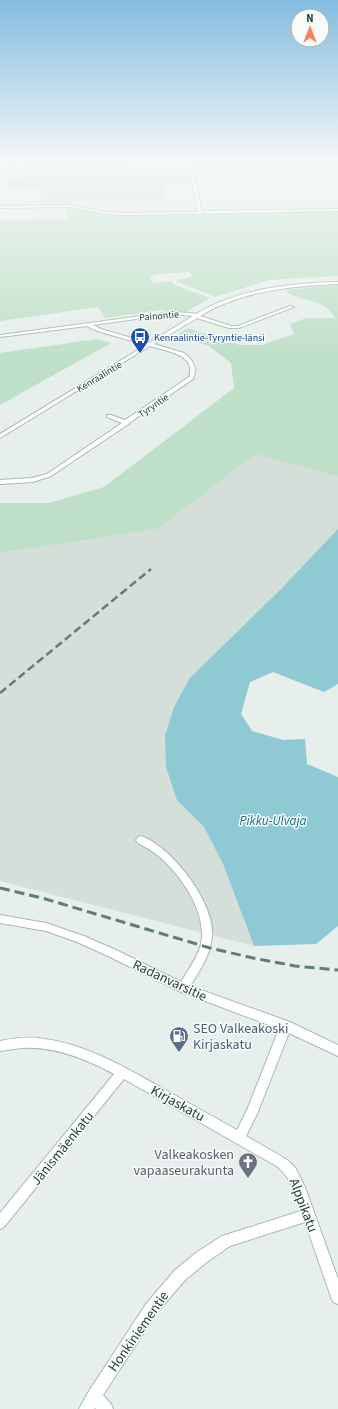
<svg xmlns="http://www.w3.org/2000/svg" width="338" height="1409" font-family="'Source Sans 3',sans-serif">
  <rect width="100%" height="100%" fill="#e6efeb"/>
  <!-- built -->
  <g fill="#d4dfda">
    <path d="M43,187H81L103,201L41,203Z"/>
    <path d="M257,452L338,475V529L281,589L177,800L204,827L223,864L254,946L0,881V553L158,529Z"/>
  </g>
  <!-- green -->
  <g fill="#bfe0c8">
    <path d="M82,161H129L128,176L192,175V184H163V200L103,201L81,187L5,188L7,181Z"/>
    <path d="M290,161H338V176L201,178L200,172Z"/>
    <path d="M66,207L119,215L338,211V276L269,280L215,297L176,281L193,276L189,272L155,274L150,278L153,283L171,281L175,285L210,298L184,313L163,310L105,318L98,307L0,321V220L68,219Z"/>
    <path d="M338,285V476L255,454L158,529L0,553V503H49L104,487L234,388L231,363L209,346L176,336L187,328L240,345H262L294,334L290,324L306,318H335C321,294 300,305 285,290Z"/>
    <path d="M97,339L111,343L0,405V353Z"/>
  </g>
  <!-- water -->
  <path fill="#8ec9d4" d="M338,529V684L324,692L273,672L250,682L241,714L252,731L283,740L305,739L307,764L338,777V926L316,944L254,946L223,864L204,827L177,800L166,767L165,736L174,707L190,678L281,589Z"/>
  <g fill="none" stroke-linecap="round" stroke-linejoin="round">
    <!-- minor casing -->
    <g stroke="#a8b8b2" stroke-width="2">
      <g id="minor">
        <path d="M55,161H59L17,174L0,176V174L25,169L9,166V164L28,168Z"/>
        <path d="M179,161H183L191,165L237,161L193,167L202,211L338,209V211L125,215L106,214L71,207L0,208V206L71,205L106,212L125,213L198,212L189,166Z"/>
        <path d="M338,282V284C292,286 241,291 200,316L231,326H238L290,306L294,307L239,328H229L197,318L154,344L184,353C193,360 198,368 193,379L129,423V424L127,425L51,476L33,482L0,484V480L32,478L47,474L122,423L107,417V415H111L125,420L189,377C197,354 165,351 150,346L0,438V434L146,345L97,331L87,326L0,337V335L171,312L191,313L196,314C238,289 290,283 338,282ZM171,314L193,316L149,343L101,329L93,325Z"/>
        <path d="M141,836C172,847 215,903 212,936C211,954 200,970 190,986L290,1022L338,1045V1056L289,1033L257,1114L246,1136L286,1159L295,1167L305,1187L338,1279V1304L333,1302L331,1297L305,1222L230,1246L207,1262L185,1280L156,1314L103,1395L111,1404L113,1409H96L95,1408L94,1409H79L89,1391L146,1304L175,1270L197,1252L222,1236L301,1211C295,1194 292,1180 278,1167L124,1079L4,1227L0,1229V1213L114,1074C86,1059 54,1046 22,1048C14,1049 7,1050 0,1051V1041C15,1038 30,1036 45,1039C88,1045 126,1068 162,1088C187,1102 212,1116 237,1130L247,1110L279,1029L179,991L108,956L77,942L46,931L0,923V915L46,923L84,936L116,950L181,982C188,970 198,957 201,944C207,913 183,878 161,858C154,852 146,847 138,843L136,840L138,837Z"/>
      </g>
    </g>
    <!-- minor -->
    <use href="#minor" fill="#fff" fill-rule="evenodd"/>
    <!-- rail-far1 -->
    <path stroke="#5f7d75" stroke-width="2.5" stroke-dasharray="8 4" stroke-linecap="butt" d="M0,693L151,569"/>
    <!-- rail -->
    <path stroke="#5f7d75" stroke-width="3" stroke-dasharray="10 5" stroke-linecap="butt" d="M0,888L42,898L210,948L253,958L295,966L338,970"/>
  </g>
  <!-- sky -->
  <linearGradient id="sky" x2="0" y2="1"><stop stop-color="#84bce0"/><stop offset="0.45" stop-color="#f4f8f6"/><stop offset="1" stop-color="#f4f8f6" stop-opacity="0"/></linearGradient>
  <rect width="338" height="358" fill="url(#sky)"/>
  <!-- icons -->
  <defs>
    <g id="bus-pin" transform="scale(1)"><path d="M0 17L-7.5 6A9.5 9.5 0 1 1 7.5 6Z" fill="#1a4fb4" stroke="#f7fbf9"/><path d="M-5-6H5V4H4V6H2V4H-2V6H-4V4H-5ZM-3.5-4V0h7V-4ZM-3.5 1.2v1.5H-2V1.2ZM2 1.2v1.5H3.5V1.2Z" fill="#fff"/></g>
    <g id="fuel-pin" transform="scale(1)"><path d="M0 17L-7.5 6A9.5 9.5 0 1 1 7.5 6Z" fill="#5c6f8a" stroke="#f7fbf9"/><path d="M-5.5-6h7V0h2V4h1.3V-2.5L3-4.5l.8-.8L6-3V5H2.5V1h-1V6h-7ZM-4.2-4.7v3.2H.2V-4.7Z" fill="#fff"/></g>
    <g id="church-pin" transform="scale(1)"><path d="M0 17L-7.5 6A9.5 9.5 0 1 1 7.5 6Z" fill="#6b7280" stroke="#f7fbf9"/><path d="M-1.2-6h2.4v3.5h3.3v2.4h-3.3V6h-2.4V-.1h-3.3v-2.4h3.3Z" fill="#fff"/></g>
  </defs>
  <g fill-rule="evenodd">
    <use href="#bus-pin" x="140" y="337"/>
    <use href="#fuel-pin" x="179" y="1036"/>
    <use href="#church-pin" x="248" y="1162"/>
  </g>
  <g text-anchor="middle" stroke-width="3" stroke-linejoin="round" paint-order="stroke">
    <!-- far-street labels -->
    <g font-size="10" fill="#24423a" stroke="#f7fbf9">
      <text transform="translate(159 315) rotate(-5)" y="4">Painontie</text>
      <text transform="translate(99 376) rotate(-31)" y="4">Kenraalintie</text>
      <text transform="translate(153 405) rotate(-34)" y="4">Tyryntie</text>
    </g>
    <!-- far-transit labels -->
    <g font-size="10" fill="#164399" stroke="#f7fbf9" text-anchor="start">
      <text x="154" y="341">Kenraalintie-Tyryntie-länsi</text>
    </g>
    <!-- water labels -->
    <g font-size="13" font-style="italic" fill="#1c6f80" stroke="#f7fbf9">
      <text x="273" y="825">Pikku-Ulvaja</text>
    </g>
    <!-- near-street labels -->
    <g font-size="14" fill="#24423a" stroke="#f7fbf9">
      <text transform="translate(170 980) rotate(25)" y="5">Radanvarsitie</text>
      <text transform="translate(178 1103) rotate(29)" y="5">Kirjaskatu</text>
      <text transform="translate(62 1148) rotate(-51)" y="5">Jänismäenkatu</text>
      <text transform="translate(304 1205) rotate(69)" y="5">Alppikatu</text>
      <text transform="translate(138 1331) rotate(-55)" y="5">Honkiniementie</text>
    </g>
    <!-- near-service labels -->
    <g font-size="14" fill="#4e5e75" stroke="#f7fbf9" text-anchor="start">
      <text x="193" y="1033">SEO Valkeakoski<tspan x="193" dy="16">Kirjaskatu</tspan></text>
    </g>
    <!-- near-worship labels -->
    <g font-size="14" fill="#5b616d" stroke="#f7fbf9" text-anchor="end">
      <text x="234" y="1159">Valkeakosken<tspan x="234" dy="16">vapaaseurakunta</tspan></text>
    </g>
  </g>
  <!-- north arrow -->
  <g transform="translate(310 28)"><circle r="19" fill="#f7fbf9" stroke="#a3b1ad"/>
  <path d="M0-3L7 15L0 10L-7 15Z" fill="#f4845f"/>
  <text y="-6" font-size="11" font-weight="bold" text-anchor="middle" fill="#24423a">N</text>
  </g>
</svg>
